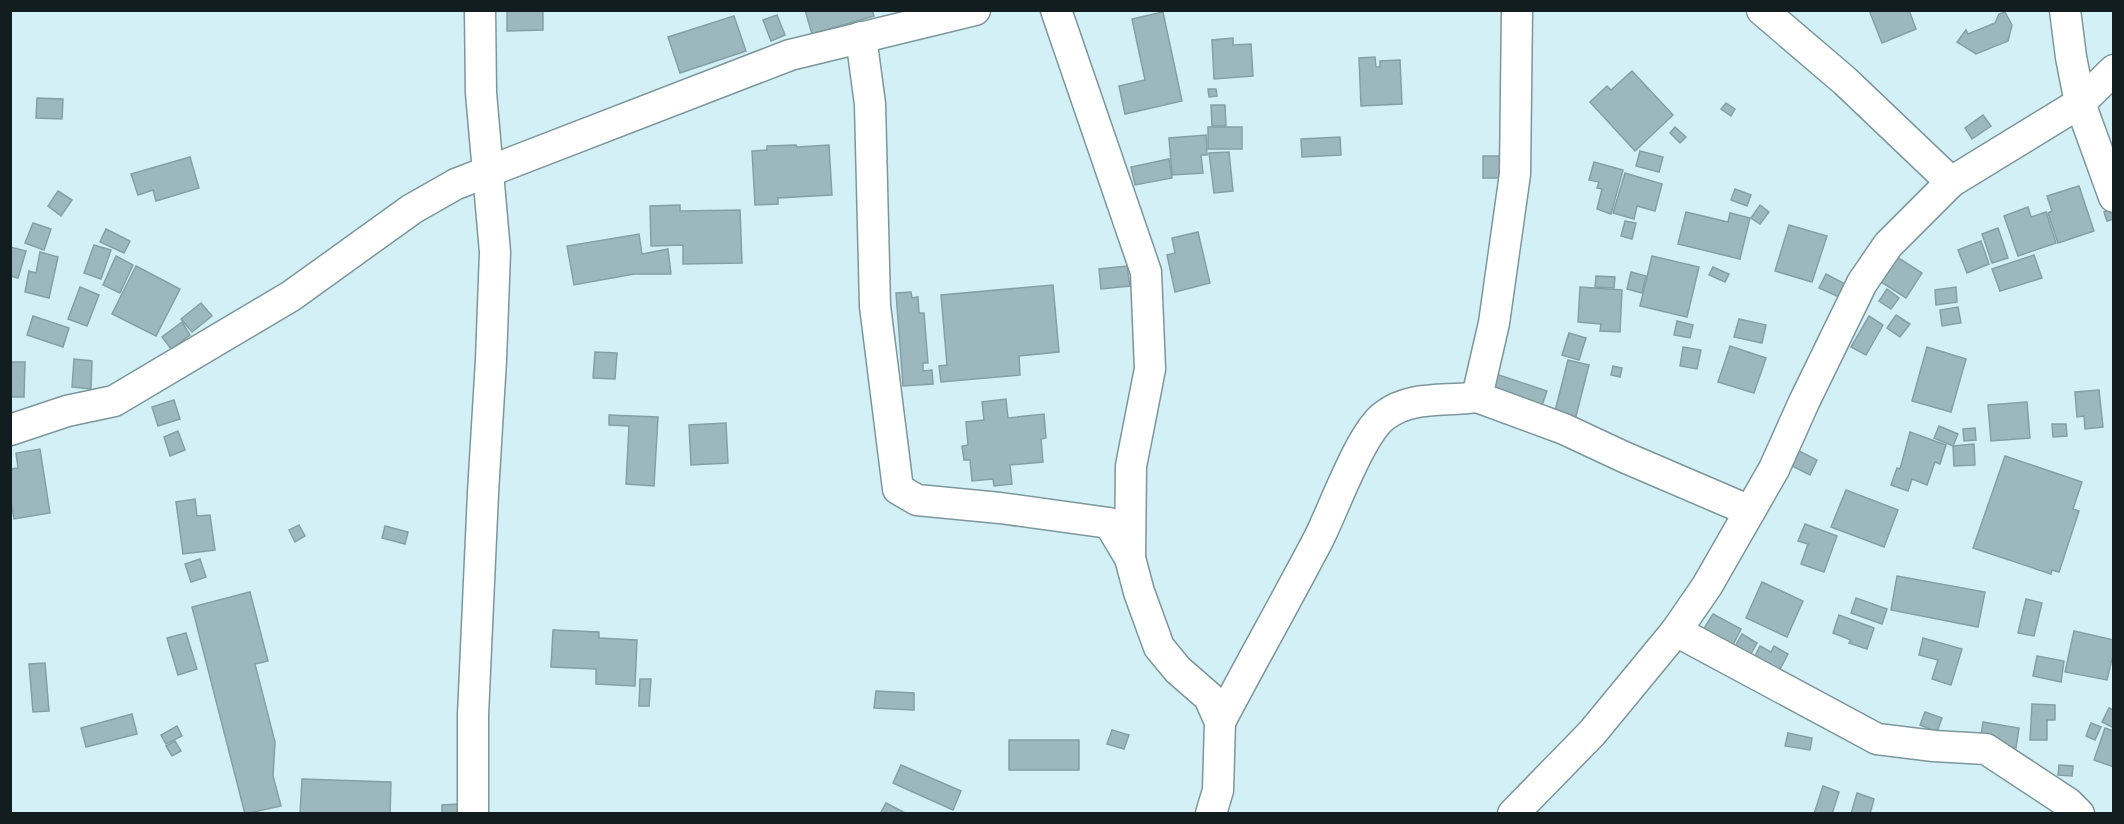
<svg xmlns="http://www.w3.org/2000/svg" width="2124" height="824" font-family="'Titillium Web',sans-serif">
  <rect width="100%" height="100%" fill="#d3f0f6"/>
  <!-- building -->
  <g fill="#9cb8be" stroke="#85a0a5" stroke-width="1.5">
    <path d="M507,10H543V30L507,31Z"/>
    <path d="M805,10H872L874,16L812,34Z"/>
    <path d="M1869,10H1909L1916,29L1882,43Z"/>
    <path d="M1163,12L1182,101L1125,114L1119,86L1145,80L1132,19Z"/>
    <path d="M2005,12L2012,25L2008,41L1976,54L1957,42L1966,30L1968,34L1995,23L1999,14Z"/>
    <path d="M777,15L785,35L771,41L763,20Z"/>
    <path d="M734,16L746,51L680,73L668,37Z"/>
    <path d="M1233,38V45L1251,44L1253,76L1214,79L1212,40Z"/>
    <path d="M1375,57L1376,67H1380V61L1400,60L1402,104L1361,106L1359,58Z"/>
    <path d="M1632,71L1673,115L1635,151L1590,102L1607,86L1611,90Z"/>
    <path d="M1208,89H1216L1217,96L1209,97Z"/>
    <path d="M37,98L63,99L62,119L36,118Z"/>
    <path d="M1726,103L1735,109L1731,116L1721,109Z"/>
    <path d="M1211,105H1225L1226,126H1212Z"/>
    <path d="M1983,115L1991,126L1972,139L1965,128Z"/>
    <rect x="1208" y="127" width="34" height="22"/>
    <path d="M1675,127L1686,137L1680,143L1670,133Z"/>
    <path d="M1206,135L1207,155H1201L1203,173L1172,175L1169,138Z"/>
    <path d="M1340,137L1341,155L1302,157L1301,139Z"/>
    <path d="M796,145L797,147L829,145L832,195L778,198V204L755,205L752,151L767,150V146Z"/>
    <path d="M1640,151L1663,157L1659,172L1636,166Z"/>
    <path d="M1229,152L1233,191L1214,193L1209,153Z"/>
    <rect x="1483" y="156" width="23" height="22"/>
    <path d="M190,157L199,188L156,201L153,190L138,195L131,174Z"/>
    <path d="M1169,159L1172,178L1135,185L1131,167Z"/>
    <path d="M1594,162L1623,170L1611,214L1597,209L1602,189L1597,188L1599,182L1589,180Z"/>
    <path d="M1625,173L1662,184L1655,211L1637,206L1634,219L1613,213Z"/>
    <path d="M2079,186L2094,231L2058,243L2048,213L2052,211L2047,196Z"/>
    <path d="M1735,189L1751,195L1747,206L1731,200Z"/>
    <path d="M58,191L72,200L61,216L48,206Z"/>
    <path d="M680,205V211L740,210L742,263L683,264V245L651,246L650,206Z"/>
    <path d="M1760,205L1769,212L1760,224L1751,218Z"/>
    <path d="M2028,207L2031,217L2046,212L2056,243L2018,256L2004,216Z"/>
    <path d="M2111,209L2114,219L2107,221L2104,212Z"/>
    <path d="M1686,212L1728,222L1730,213L1750,218L1740,259L1678,244Z"/>
    <path d="M1625,221L1636,223L1632,239L1621,236Z"/>
    <path d="M33,223L51,229L44,250L25,243Z"/>
    <path d="M1789,225L1827,236L1812,282L1775,271Z"/>
    <path d="M1998,228L2008,258L1992,263L1982,234Z"/>
    <path d="M106,229L130,241L124,253L100,242Z"/>
    <path d="M1198,232L1210,283L1175,292L1167,255L1175,253L1172,238Z"/>
    <path d="M639,234L642,254L668,249L671,274H634L574,285L567,246Z"/>
    <path d="M1981,241L1989,264L1967,273L1958,250Z"/>
    <path d="M94,245L111,250L101,279L84,273Z"/>
    <path d="M10,247L26,251L18,278L10,276Z"/>
    <path d="M40,252L58,257L49,298L25,292L29,271L36,273Z"/>
    <path d="M2034,255L2042,278L2000,291L1992,269Z"/>
    <path d="M116,256L133,265L120,293L103,285Z"/>
    <path d="M1652,256L1699,267L1687,317L1640,306Z"/>
    <path d="M1897,257L1922,273L1906,298L1881,282Z"/>
    <path d="M136,266L180,289L156,336L112,314Z"/>
    <path d="M1127,266L1130,286L1101,289L1099,269Z"/>
    <path d="M1713,267L1729,274L1725,282L1709,275Z"/>
    <path d="M1631,272L1646,276L1642,293L1627,289Z"/>
    <path d="M1826,274L1847,285L1841,298L1819,288Z"/>
    <path d="M1596,276L1615,277L1614,288L1595,287Z"/>
    <path d="M1053,285L1059,352L1019,356L1020,375L941,382L939,366L947,365L941,295Z"/>
    <path d="M80,287L99,295L87,326L68,319Z"/>
    <path d="M1580,287L1622,290L1620,332L1600,331L1601,324L1578,322Z"/>
    <path d="M1956,287L1957,302L1936,305L1935,290Z"/>
    <path d="M1887,289L1899,298L1891,309L1879,301Z"/>
    <path d="M911,292L912,298L918,297L919,313H924L928,363H923V371L932,370L933,384L903,386L896,293Z"/>
    <path d="M201,303L212,316L192,332L181,319Z"/>
    <path d="M1958,307L1961,323L1942,326L1940,310Z"/>
    <path d="M1896,315L1910,324L1900,337L1887,328Z"/>
    <path d="M33,316L69,328L63,347L27,335Z"/>
    <path d="M1869,316L1883,325L1866,355L1851,347Z"/>
    <path d="M1739,319L1766,325L1762,343L1734,337Z"/>
    <path d="M1677,321L1693,325L1690,338L1674,335Z"/>
    <path d="M182,322L190,335L171,349L162,337Z"/>
    <path d="M1569,333L1586,338L1579,360L1562,355Z"/>
    <path d="M1730,346L1766,358L1754,393L1718,382Z"/>
    <path d="M1683,347L1701,350L1697,369L1680,366Z"/>
    <path d="M1927,347L1966,359L1951,412L1912,401Z"/>
    <path d="M595,352L617,353L615,379L593,378Z"/>
    <path d="M74,359L92,361L91,389L72,387Z"/>
    <path d="M1568,360L1589,365L1575,420L1554,415Z"/>
    <path d="M10,362H25L24,397H10Z"/>
    <path d="M1613,366L1622,368L1620,377L1611,375Z"/>
    <path d="M1493,373L1547,391L1540,411L1486,393Z"/>
    <path d="M2099,390L2103,427L2085,429L2084,416L2077,417L2075,392Z"/>
    <path d="M1006,399L1008,418L1044,414L1046,438L1041,439L1043,462L1010,465L1012,484L994,486L993,479L972,481L970,460H964L962,446L968,445L966,422L984,420L982,402Z"/>
    <path d="M174,400L180,419L158,426L152,407Z"/>
    <path d="M2027,402L2030,438L1991,441L1988,405Z"/>
    <path d="M609,415L658,417L654,486L626,484L629,426L609,425Z"/>
    <path d="M726,423L728,463L691,465L689,425Z"/>
    <path d="M2052,424H2066L2067,436L2053,437Z"/>
    <path d="M1939,426L1958,434L1953,446L1934,438Z"/>
    <path d="M1975,428L1976,440L1964,441L1963,429Z"/>
    <path d="M178,431L185,450L170,456L164,437Z"/>
    <path d="M1910,432L1946,445L1940,464L1935,462L1927,485L1912,479L1908,491L1891,485L1897,468L1900,469Z"/>
    <path d="M1974,444L1975,465L1954,466L1953,446Z"/>
    <path d="M40,449L50,513L14,519L10,494V469L18,468L16,453Z"/>
    <path d="M1799,451L1817,460L1810,475L1792,466Z"/>
    <path d="M2005,456L2082,482L2073,509L2079,511L2059,572L2052,570L2051,574L1973,548Z"/>
    <path d="M1846,490L1898,510L1884,547L1831,527Z"/>
    <path d="M195,499L197,516L210,515L215,550L183,554L176,502Z"/>
    <path d="M1805,524L1837,536L1824,572L1801,564L1808,544L1798,541Z"/>
    <path d="M299,525L305,536L295,542L289,530Z"/>
    <path d="M385,526L408,532L405,544L382,538Z"/>
    <path d="M200,559L206,577L191,582L185,564Z"/>
    <path d="M1897,576L1985,592L1978,627L1891,610Z"/>
    <path d="M1762,582L1803,601L1787,637L1746,618Z"/>
    <path d="M250,592L268,661L255,664L275,742L273,776L281,806L245,814L192,607Z"/>
    <path d="M1856,598L1887,609L1882,624L1851,613Z"/>
    <path d="M2026,599L2042,603L2034,636L2018,633Z"/>
    <path d="M1713,614L1741,629L1732,647L1703,630Z"/>
    <path d="M1839,615L1874,628L1867,649L1849,643L1851,640L1833,633Z"/>
    <path d="M553,630L599,632V638L637,640L635,686L596,684V669L551,667Z"/>
    <path d="M2074,631L2114,640V651L2107,680L2065,672Z"/>
    <path d="M186,633L197,669L178,675L167,638Z"/>
    <path d="M1742,634L1757,643L1748,659L1733,650Z"/>
    <path d="M1923,638L1962,649L1951,685L1932,679L1938,660L1919,655Z"/>
    <path d="M1760,646L1771,652L1774,646L1788,654L1779,671L1754,658Z"/>
    <path d="M2037,656L2064,661L2061,682L2033,676Z"/>
    <path d="M45,663L49,711L33,712L29,664Z"/>
    <path d="M640,679H651L649,706H639Z"/>
    <path d="M876,691L914,693V710L874,708Z"/>
    <path d="M2032,704L2055,705V720H2047V740H2030Z"/>
    <path d="M2109,708L2114,710V728L2102,722Z"/>
    <path d="M1925,712L1942,718L1937,732L1920,725Z"/>
    <path d="M132,714L137,734L86,747L81,728Z"/>
    <path d="M1983,722L2019,728L2016,748L1980,742Z"/>
    <path d="M2091,723L2101,727L2095,740L2086,736Z"/>
    <path d="M177,726L182,736L166,744L161,735Z"/>
    <path d="M2105,728L2114,731V767L2094,760Z"/>
    <path d="M1112,730L1129,735L1124,749L1107,744Z"/>
    <path d="M1788,733L1812,738L1810,750L1785,746Z"/>
    <rect x="1009" y="740" width="70" height="30"/>
    <path d="M175,741L181,751L172,756L166,746Z"/>
    <path d="M901,765L961,791L953,810L893,783Z"/>
    <path d="M2059,765L2073,766L2072,776L2058,775Z"/>
    <path d="M302,779L391,782L390,814H300Z"/>
    <path d="M1823,786L1839,792L1832,814H1814Z"/>
    <path d="M1857,793L1874,799L1870,814H1851Z"/>
    <path d="M886,803L907,814H880Z"/>
    <path d="M458,804V814H442V805Z"/>
  </g>
  <g fill="none" stroke-linecap="round" stroke-linejoin="round">
    <!-- street casing -->
    <g stroke="#7b979c" stroke-width="33">
      <g id="street">
        <path d="M1056,10L1146,272L1150,369L1131,466L1130,558L1139,592L1159,647L1178,670L1209,697L1220,722L1218,790L1211,814"/>
        <path d="M1517,10L1515,174L1494,323L1477,397L1564,429L1624,457L1750,511"/>
        <path d="M1762,10L1845,81L1951,182"/>
        <path d="M2065,10L2071,57L2080,103L2114,197"/>
        <path d="M861,37L870,104L875,306L898,489L917,500L1000,508L1109,523L1130,558"/>
        <path d="M10,430L67,411L114,401L291,296L412,209L456,184L790,55L975,10"/>
        <path d="M1676,631L1877,739L1934,746L1986,749L2068,803L2079,814"/>
        <path d="M1220,722C1252,661 1286,601 1318,540C1333,511 1360,434 1384,416C1411,395 1445,402 1477,397"/>
        <path d="M473,814V715L483,493L491,360L495,252L481,93L480,10"/>
        <path d="M1513,814L1592,733L1676,631L1707,586L1774,469L1804,402L1862,283L1888,245L1951,182L2080,103L2114,70"/>
      </g>
    </g>
    <!-- street -->
    <use href="#street" stroke="#fff" stroke-width="30"/>
  </g>
  <!-- border -->
  <rect width="2124" height="824" fill="none" stroke="#121d1f" stroke-width="24"/>
</svg>
